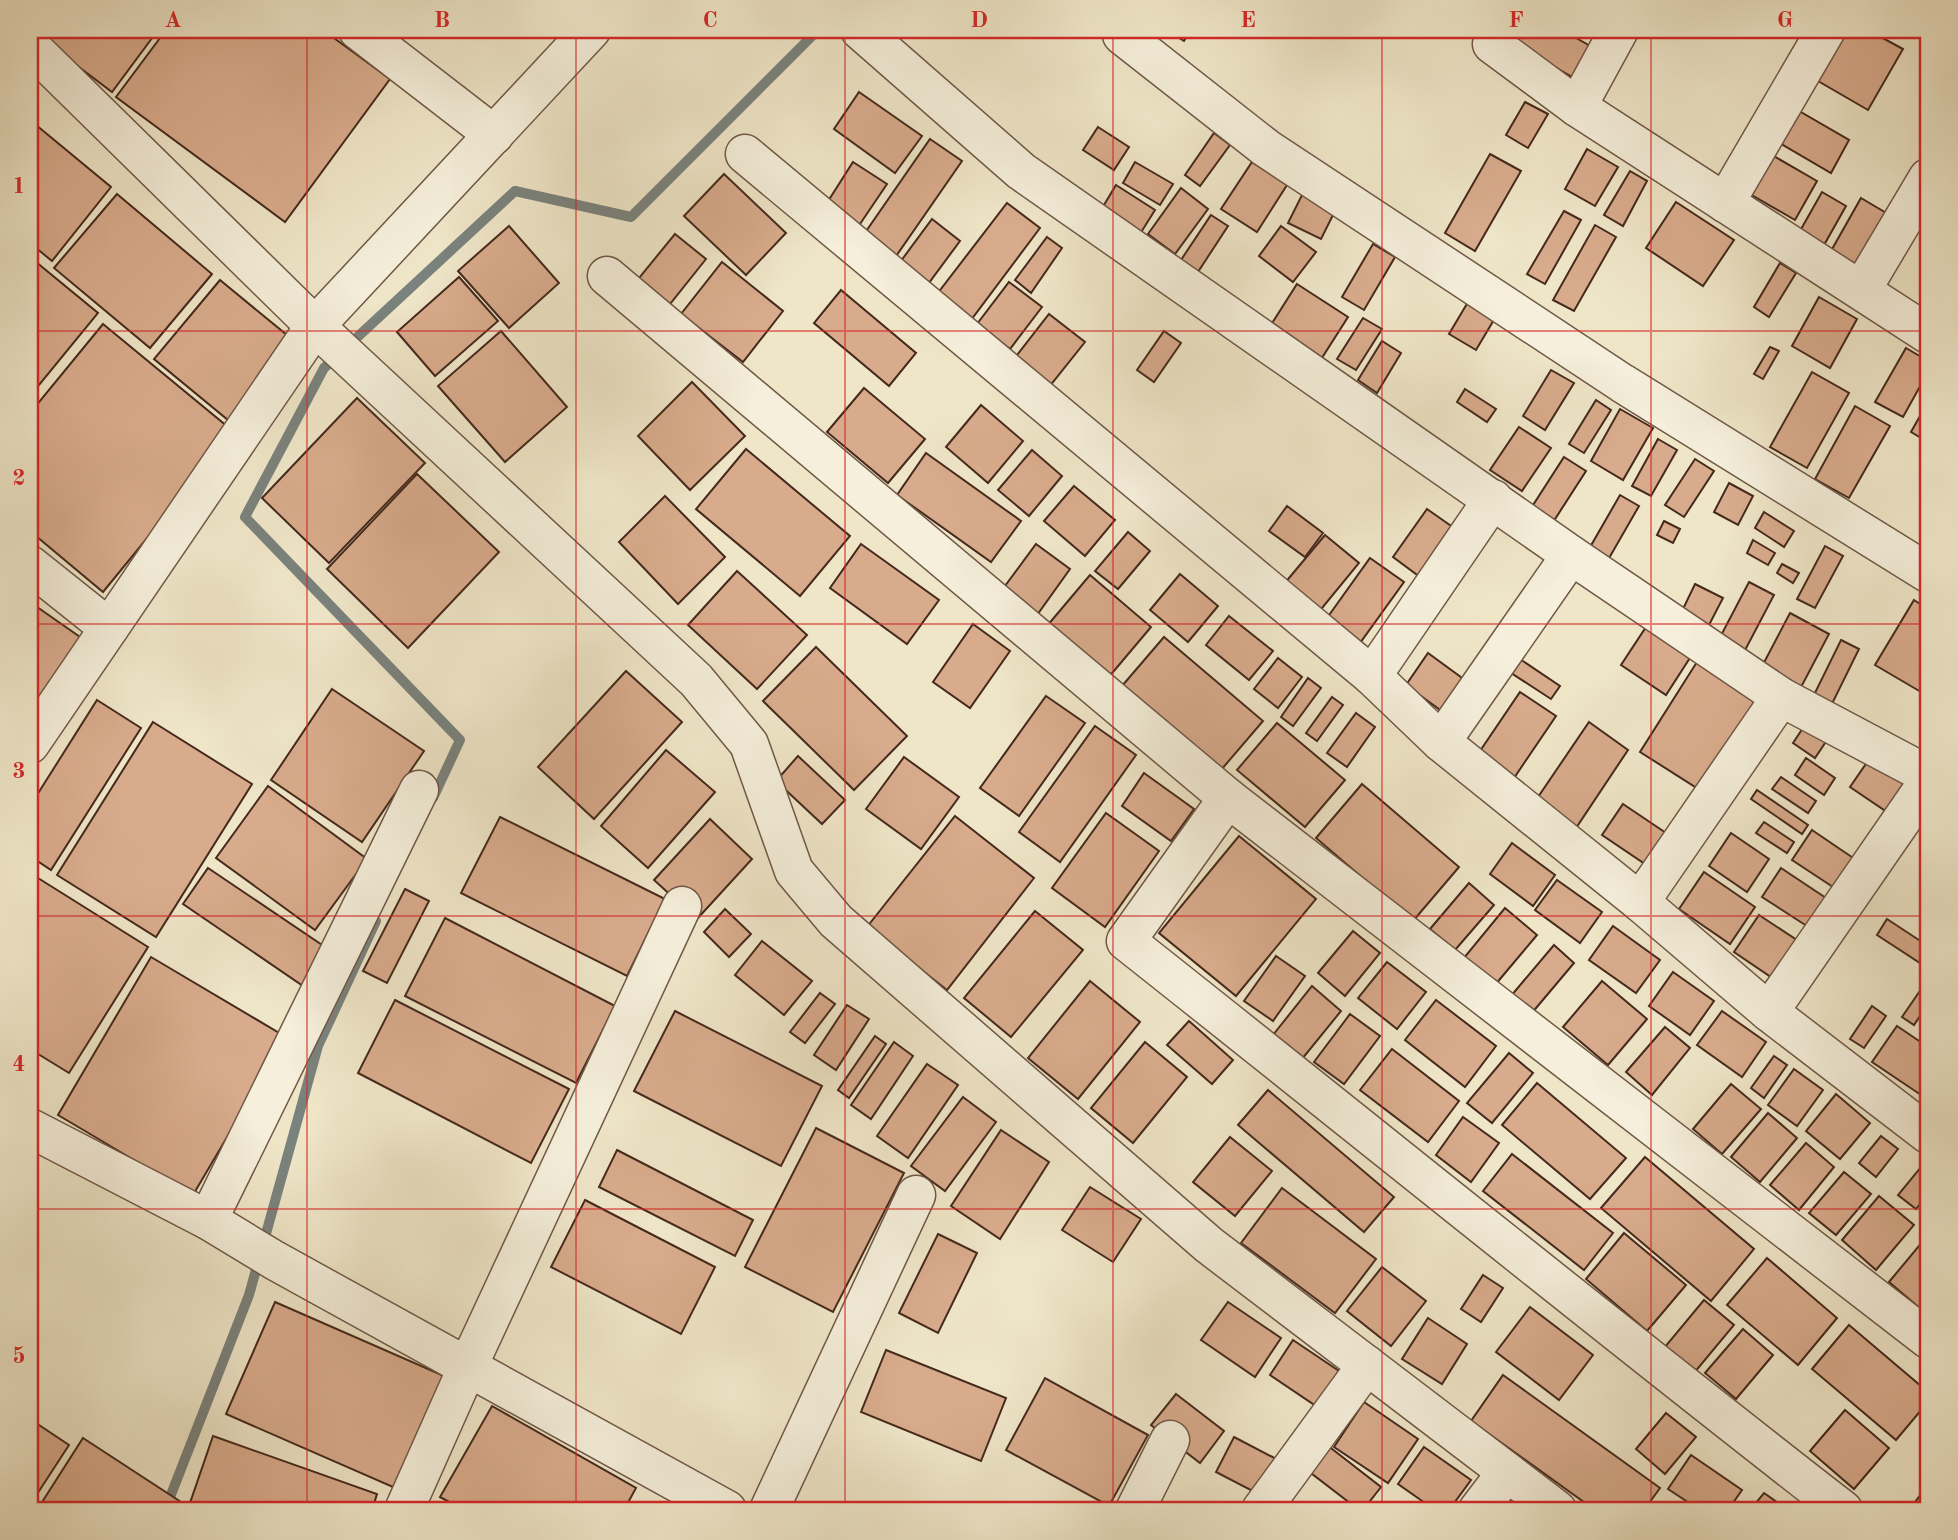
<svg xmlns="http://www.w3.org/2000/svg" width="1958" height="1540" font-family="'Old Standard TT',serif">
  <rect width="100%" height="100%" fill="#efe6c8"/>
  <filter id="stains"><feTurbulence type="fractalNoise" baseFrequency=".00286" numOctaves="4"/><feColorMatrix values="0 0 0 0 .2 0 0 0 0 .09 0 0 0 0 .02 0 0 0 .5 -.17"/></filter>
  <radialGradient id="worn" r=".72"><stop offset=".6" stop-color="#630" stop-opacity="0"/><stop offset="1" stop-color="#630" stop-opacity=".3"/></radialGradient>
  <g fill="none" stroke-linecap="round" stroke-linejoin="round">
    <!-- stream -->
    <g stroke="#7a827d" stroke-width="10">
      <path d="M433,798L460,740L245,517L324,368L515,191L631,217L818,30"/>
      <path d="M165,1510L249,1295L318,1046L376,921"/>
    </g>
  </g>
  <!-- building -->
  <g fill="#d8ab8c" stroke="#45291c" stroke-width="2">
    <path d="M30,30H158L112,92Z"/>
    <path d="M166,30H323L390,79L285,222L116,97Z"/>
    <path d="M1166,30H1191L1184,41Z"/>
    <path d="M1511,30H1562L1599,51L1581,82L1506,39Z"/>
    <path d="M1838,30H1868L1903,49L1868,110L1811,77Z"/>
    <path d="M859,92L922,136L895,173L834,129Z"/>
    <path d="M1525,102L1548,114L1528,148L1506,135Z"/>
    <path d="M1794,108L1849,140L1831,173L1776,141Z"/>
    <path d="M30,120L111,187L52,261L30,243Z"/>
    <path d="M1098,127L1129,147L1114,170L1083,150Z"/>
    <path d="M1214,133L1230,145L1200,186L1185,175Z"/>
    <path d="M930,139L962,161L892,262L860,240Z"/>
    <path d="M1587,149L1618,167L1595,206L1565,189Z"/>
    <path d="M1765,151L1817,181L1795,220L1743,190Z"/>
    <path d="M1490,154L1521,171L1475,251L1445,233Z"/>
    <path d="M853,162L887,184L858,227L825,206Z"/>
    <path d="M1135,162L1173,184L1160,205L1123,183Z"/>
    <path d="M1252,162L1287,185L1257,232L1221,209Z"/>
    <path d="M1630,171L1647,181L1623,226L1604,215Z"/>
    <path d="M724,174L786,233L746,275L684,216Z"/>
    <path d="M1116,185L1155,210L1140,234L1101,210Z"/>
    <path d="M1181,188L1208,209L1175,254L1148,234Z"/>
    <path d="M1822,192L1846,206L1824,245L1800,231Z"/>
    <path d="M1303,193L1336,209L1321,239L1288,223Z"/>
    <path d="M117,194L212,274L150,348L54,268Z"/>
    <path d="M1861,198L1888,214L1858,268L1831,251Z"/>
    <path d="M1676,202L1734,240L1703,286L1646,248Z"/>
    <path d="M1007,203L1040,228L968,324L934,298Z"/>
    <path d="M1564,211L1581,220L1545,284L1527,274Z"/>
    <path d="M1211,215L1228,226L1196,275L1179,263Z"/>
    <path d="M932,219L960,241L920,295L892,273Z"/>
    <path d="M1595,225L1616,237L1574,311L1553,300Z"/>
    <path d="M509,226L559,283L509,328L458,271Z"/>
    <path d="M1281,226L1316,252L1293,282L1259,256Z"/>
    <path d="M675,234L706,259L670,304L639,278Z"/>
    <path d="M1047,237L1062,248L1031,293L1015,280Z"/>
    <path d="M1373,244L1395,257L1364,310L1342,297Z"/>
    <path d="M30,257L98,313L30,396Z"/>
    <path d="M722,262L783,311L743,362L681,314Z"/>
    <path d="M1780,263L1796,273L1769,317L1754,307Z"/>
    <path d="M459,277L498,321L435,376L397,332Z"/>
    <path d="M220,280L293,340L228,420L154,359Z"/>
    <path d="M1009,282L1042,307L1010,349L977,324Z"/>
    <path d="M1297,284L1348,317L1318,364L1267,331Z"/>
    <path d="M841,290L916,353L889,386L814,323Z"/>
    <path d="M1819,297L1857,319L1830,368L1792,346Z"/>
    <path d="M1468,302L1495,318L1476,350L1449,334Z"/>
    <path d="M1049,314L1085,342L1049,387L1014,359Z"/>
    <path d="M1363,318L1382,329L1356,370L1337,359Z"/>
    <path d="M103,324L234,432L103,592L30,531V413Z"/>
    <path d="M501,331L567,407L505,462L438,386Z"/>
    <path d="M1164,331L1181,343L1154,382L1137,370Z"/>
    <path d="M1382,341L1401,353L1377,393L1358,380Z"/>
    <path d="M1770,347L1779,351L1763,379L1754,374Z"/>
    <path d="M1906,348L1928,361V372L1903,417L1875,402Z"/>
    <path d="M1551,370L1574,383L1545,430L1523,416Z"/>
    <path d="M1812,372L1849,393L1807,468L1770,447Z"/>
    <path d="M692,382L745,436L690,490L638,436Z"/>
    <path d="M864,388L925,439L888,483L827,432Z"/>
    <path d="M1465,389L1496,409L1487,422L1457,402Z"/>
    <path d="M357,398L425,463L329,563L262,498Z"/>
    <path d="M1596,400L1611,410L1584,453L1569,444Z"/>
    <path d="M1928,402V442L1911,432Z"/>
    <path d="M981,405L1023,441L988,483L946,447Z"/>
    <path d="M1855,406L1890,426L1849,498L1815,479Z"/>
    <path d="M1620,409L1653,428L1623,480L1591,461Z"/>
    <path d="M1519,427L1551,448L1522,491L1490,470Z"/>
    <path d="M1658,439L1677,450L1651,496L1632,486Z"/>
    <path d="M746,449L850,536L800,596L696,509Z"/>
    <path d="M1032,450L1062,476L1029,516L998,490Z"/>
    <path d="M926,453L1021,521L991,562L897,495Z"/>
    <path d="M1564,457L1586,471L1548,530L1526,516Z"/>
    <path d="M1695,459L1714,471L1684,517L1665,505Z"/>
    <path d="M417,474L499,552L408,648L327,569Z"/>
    <path d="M1729,483L1753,496L1738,525L1714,512Z"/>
    <path d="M1074,486L1115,520L1085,556L1044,521Z"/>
    <path d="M1620,495L1639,506L1608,560L1589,549Z"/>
    <path d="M665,496L725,557L678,604L619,542Z"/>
    <path d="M1287,506L1323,533L1305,557L1269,531Z"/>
    <path d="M1427,509L1454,528L1420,577L1393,557Z"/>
    <path d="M1764,512L1794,531L1784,547L1755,528Z"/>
    <path d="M1664,521L1680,529L1673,543L1657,535Z"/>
    <path d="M1128,532L1150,551L1118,589L1095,571Z"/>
    <path d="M1325,535L1359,563L1313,619L1279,590Z"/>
    <path d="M1753,540L1775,553L1768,565L1747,553Z"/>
    <path d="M861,544L939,600L907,644L830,588Z"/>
    <path d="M1036,544L1070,569L1037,615L1002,590Z"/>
    <path d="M1825,546L1843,556L1815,608L1797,599Z"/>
    <path d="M1370,558L1404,582L1360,643L1327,618Z"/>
    <path d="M1782,564L1799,573L1793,583L1777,573Z"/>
    <path d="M737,571L807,635L757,689L688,625Z"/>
    <path d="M1180,574L1218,606L1188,642L1150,610Z"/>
    <path d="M1090,575L1151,627L1108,678L1047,626Z"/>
    <path d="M1749,582L1774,595L1742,656L1717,643Z"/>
    <path d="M1695,584L1723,598L1709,625L1682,611Z"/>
    <path d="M1914,600L1928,609V680L1921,692L1875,665Z"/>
    <path d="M30,602L90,644L30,723Z"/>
    <path d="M1790,613L1829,634L1798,693L1759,672Z"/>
    <path d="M1229,616L1273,651L1249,680L1206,645Z"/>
    <path d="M1650,621L1695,650L1666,695L1621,665Z"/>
    <path d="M973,624L1010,651L970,708L933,682Z"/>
    <path d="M1164,637L1263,721L1221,770L1122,686Z"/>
    <path d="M1841,640L1859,649L1827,714L1809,705Z"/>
    <path d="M816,647L907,736L854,790L763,701Z"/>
    <path d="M1428,653L1469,683L1447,715L1406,685Z"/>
    <path d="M1702,654L1762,691L1700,790L1640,752Z"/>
    <path d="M1514,655L1560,686L1551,699L1505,669Z"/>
    <path d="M1278,658L1302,677L1278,708L1254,689Z"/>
    <path d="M626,671L682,722L594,819L538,767Z"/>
    <path d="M1308,678L1321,688L1293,726L1281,717Z"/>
    <path d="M332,689L424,751L362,842L271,780Z"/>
    <path d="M1520,692L1556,716L1514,778L1478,754Z"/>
    <path d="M1046,696L1085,723L1019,816L980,788Z"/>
    <path d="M1332,697L1343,705L1317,741L1306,733Z"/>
    <path d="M97,700L141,728L51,870L30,856V806Z"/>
    <path d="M1356,713L1375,727L1347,767L1327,753Z"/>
    <path d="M153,722L252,784L156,937L57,875Z"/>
    <path d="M1589,722L1628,750L1576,828L1536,800Z"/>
    <path d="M1807,722L1829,737L1815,758L1793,743Z"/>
    <path d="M1277,723L1345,780L1305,827L1237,770Z"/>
    <path d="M1095,726L1136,755L1060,862L1019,832Z"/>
    <path d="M666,750L715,792L648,868L601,826Z"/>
    <path d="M1872,755L1911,782L1890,814L1850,787Z"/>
    <path d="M798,756L845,800L822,824L776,781Z"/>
    <path d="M904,757L959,797L921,849L866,809Z"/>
    <path d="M1806,758L1835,778L1824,795L1795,775Z"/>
    <path d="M1144,773L1194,809L1171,841L1122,806Z"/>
    <path d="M1781,777L1816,801L1808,813L1772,789Z"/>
    <path d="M1362,784L1459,867L1413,921L1316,838Z"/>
    <path d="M268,786L367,859L315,930L216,858Z"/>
    <path d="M1757,790L1808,825L1802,834L1751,799Z"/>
    <path d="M1623,804L1669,835L1648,866L1602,835Z"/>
    <path d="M1106,813L1159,851L1105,927L1052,888Z"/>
    <path d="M955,816L1034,878L947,990L867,927Z"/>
    <path d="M500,817L665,899L627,976L461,893Z"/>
    <path d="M710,819L752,859L697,919L654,880Z"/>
    <path d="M1764,822L1794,842L1787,853L1756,833Z"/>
    <path d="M1812,830L1862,864L1842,893L1792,860Z"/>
    <path d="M1731,833L1769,859L1747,892L1709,866Z"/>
    <path d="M1239,836L1316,899L1236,996L1159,933Z"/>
    <path d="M1512,843L1555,875L1533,906L1490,874Z"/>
    <path d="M208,868L331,951L306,988L183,904Z"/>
    <path d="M1781,868L1832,902L1813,930L1762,897Z"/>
    <path d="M1704,872L1755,907L1730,944L1679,909Z"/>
    <path d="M30,873L148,947L69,1073L30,1049Z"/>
    <path d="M1557,880L1602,912L1580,943L1535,910Z"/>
    <path d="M1469,883L1494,905L1455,950L1430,929Z"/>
    <path d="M405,889L429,901L387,983L363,971Z"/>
    <path d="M1505,908L1537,935L1495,985L1463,959Z"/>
    <path d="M725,909L751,934L729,957L704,932Z"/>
    <path d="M1035,911L1083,950L1011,1037L964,998Z"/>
    <path d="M1759,915L1809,948L1784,986L1734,952Z"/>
    <path d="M445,918L615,1006L576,1083L405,996Z"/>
    <path d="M1887,919L1928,946V951L1920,963L1877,935Z"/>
    <path d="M1613,926L1660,960L1636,993L1589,960Z"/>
    <path d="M1353,931L1380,953L1345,996L1318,973Z"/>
    <path d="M762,941L812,981L784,1015L735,975Z"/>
    <path d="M1554,945L1574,963L1531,1014L1510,997Z"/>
    <path d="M1276,956L1305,976L1273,1021L1244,1001Z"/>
    <path d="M151,957L286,1037L193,1195L58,1115Z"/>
    <path d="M1387,962L1426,992L1397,1029L1358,998Z"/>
    <path d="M1673,972L1714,1001L1690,1035L1649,1006Z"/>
    <path d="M1090,981L1140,1022L1078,1099L1028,1058Z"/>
    <path d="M1602,981L1647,1019L1608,1065L1563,1027Z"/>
    <path d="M1926,982L1928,984V1004L1914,1025L1902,1017Z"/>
    <path d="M1312,986L1341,1011L1302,1059L1273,1035Z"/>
    <path d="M820,993L835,1004L805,1043L790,1032Z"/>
    <path d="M395,1000L569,1089L531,1163L358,1073Z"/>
    <path d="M1436,1000L1496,1046L1465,1087L1405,1040Z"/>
    <path d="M847,1005L869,1019L836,1070L814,1055Z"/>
    <path d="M1872,1006L1886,1016L1864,1048L1850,1039Z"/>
    <path d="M675,1011L822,1086L781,1166L634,1091Z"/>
    <path d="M1722,1011L1766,1042L1742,1077L1697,1045Z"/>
    <path d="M1350,1014L1380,1036L1344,1084L1314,1062Z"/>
    <path d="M1189,1021L1233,1060L1212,1084L1167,1045Z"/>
    <path d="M1897,1026L1928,1047L1927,1099L1872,1062Z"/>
    <path d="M1665,1027L1690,1048L1652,1095L1626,1072Z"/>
    <path d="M875,1036L886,1044L849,1098L838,1090Z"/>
    <path d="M894,1042L913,1056L871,1119L851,1105Z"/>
    <path d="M1145,1042L1187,1077L1133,1143L1091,1108Z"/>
    <path d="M1392,1049L1459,1101L1428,1142L1360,1090Z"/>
    <path d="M1509,1053L1533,1073L1492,1123L1467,1103Z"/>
    <path d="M1774,1056L1787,1065L1764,1098L1751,1088Z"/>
    <path d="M927,1064L958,1085L908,1158L877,1136Z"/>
    <path d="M1794,1069L1823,1090L1797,1126L1768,1105Z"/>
    <path d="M1537,1083L1626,1158L1590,1199L1502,1125Z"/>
    <path d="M1731,1084L1761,1109L1722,1154L1693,1129Z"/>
    <path d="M1268,1090L1394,1197L1364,1232L1238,1125Z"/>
    <path d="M1836,1094L1870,1123L1840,1159L1806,1131Z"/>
    <path d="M963,1097L996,1122L945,1191L911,1166Z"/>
    <path d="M1768,1113L1797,1138L1760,1182L1731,1157Z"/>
    <path d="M1463,1117L1499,1143L1471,1182L1436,1155Z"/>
    <path d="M816,1128L904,1173L833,1312L745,1267Z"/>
    <path d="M1001,1130L1049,1162L1000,1239L951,1206Z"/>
    <path d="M1881,1136L1898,1149L1876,1177L1859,1163Z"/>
    <path d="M1230,1137L1272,1171L1235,1216L1193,1182Z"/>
    <path d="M1806,1143L1834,1167L1799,1210L1770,1185Z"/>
    <path d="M617,1150L753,1220L735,1256L599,1187Z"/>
    <path d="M1512,1154L1613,1233L1584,1270L1483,1191Z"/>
    <path d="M1645,1157L1754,1249L1711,1301L1601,1208Z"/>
    <path d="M1921,1167L1928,1172V1194L1916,1209L1898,1195Z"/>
    <path d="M1844,1172L1871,1194L1836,1235L1809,1213Z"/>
    <path d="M1090,1187L1141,1219L1113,1262L1062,1230Z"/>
    <path d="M1282,1188L1376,1259L1335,1313L1241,1243Z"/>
    <path d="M1879,1196L1914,1225L1876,1270L1842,1240Z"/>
    <path d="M585,1200L715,1267L681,1334L551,1267Z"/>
    <path d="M1624,1233L1686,1285L1647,1331L1586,1279Z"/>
    <path d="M938,1234L977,1253L938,1333L899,1313Z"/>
    <path d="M1928,1235V1315L1889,1282Z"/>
    <path d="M1767,1258L1837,1318L1798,1365L1727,1305Z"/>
    <path d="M1382,1267L1426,1301L1391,1346L1347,1311Z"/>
    <path d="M1483,1275L1503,1288L1481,1322L1461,1309Z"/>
    <path d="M1704,1300L1734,1325L1694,1373L1664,1348Z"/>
    <path d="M275,1302L451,1379L402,1491L226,1414Z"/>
    <path d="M1228,1302L1281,1338L1255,1377L1201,1340Z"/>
    <path d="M1530,1307L1593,1355L1559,1400L1496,1352Z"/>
    <path d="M1428,1318L1467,1344L1442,1384L1402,1359Z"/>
    <path d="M1849,1325L1928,1392V1402L1896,1440L1812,1369Z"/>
    <path d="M1743,1329L1773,1355L1736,1399L1705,1373Z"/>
    <path d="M1293,1340L1342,1373L1319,1408L1270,1375Z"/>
    <path d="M886,1350L1006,1398L981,1461L861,1412Z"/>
    <path d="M1503,1375L1660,1488L1644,1510H1595L1471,1421Z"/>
    <path d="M1045,1378L1148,1435L1109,1506L1006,1450Z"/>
    <path d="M1176,1394L1224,1431L1200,1463L1151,1425Z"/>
    <path d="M1364,1402L1418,1439L1388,1483L1334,1447Z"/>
    <path d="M492,1406L636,1488L624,1510H464L440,1497Z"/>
    <path d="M1845,1410L1889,1448L1854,1489L1810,1451Z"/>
    <path d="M1666,1413L1696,1437L1665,1474L1636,1449Z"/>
    <path d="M30,1419L69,1445L30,1505Z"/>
    <path d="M213,1436L377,1494L372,1510H209L190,1503Z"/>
    <path d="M1234,1437L1284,1463L1266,1498L1216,1472Z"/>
    <path d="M83,1438L181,1502L176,1510H37Z"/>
    <path d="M1327,1445L1381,1487L1363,1510H1359L1307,1470Z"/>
    <path d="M1424,1447L1471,1480L1449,1510H1435L1398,1484Z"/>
    <path d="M1691,1455L1742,1490L1728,1510H1700L1668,1489Z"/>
    <path d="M1928,1485V1510H1909Z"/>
    <path d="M1764,1493L1788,1510H1750Z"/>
  </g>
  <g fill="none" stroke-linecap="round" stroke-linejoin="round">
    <!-- minor casing -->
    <g stroke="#705847" stroke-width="41">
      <g id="minor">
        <path d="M358,30L494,135"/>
        <path d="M860,30L1021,171L1571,555L1781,697L1928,775"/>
        <path d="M1619,30L1577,107L1928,334"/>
        <path d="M1122,35L1266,148L1622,383L1928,573"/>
        <path d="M1492,44L1577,107"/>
        <path d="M30,46L315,326L696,680L749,744L794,871L836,921L1209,1245L1557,1510"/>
        <path d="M745,154L1372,676L1493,499"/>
        <path d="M1725,203L1826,30"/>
        <path d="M607,276L1228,798L1928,1339"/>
        <path d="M1862,289L1928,178"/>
        <path d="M30,565L109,628"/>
        <path d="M1372,676L1441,742L1571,555"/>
        <path d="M1441,742L1640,902L1769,1012L1928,1134"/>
        <path d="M30,744L315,326L591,30"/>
        <path d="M1228,798L1126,941C1365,1130 1602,1323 1843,1510"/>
        <path d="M1640,902L1781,697"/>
        <path d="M1769,1012L1928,782"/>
        <path d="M30,1128L208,1220L274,1260L727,1510"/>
        <path d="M208,1220L419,790"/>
        <path d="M404,1510L468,1366L682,906"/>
        <path d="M769,1510L916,1195"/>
        <path d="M1135,1510L1170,1440"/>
        <path d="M1261,1510L1367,1365"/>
        <path d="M1478,1510L1507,1472"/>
      </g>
    </g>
    <!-- minor -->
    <use href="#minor" stroke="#f5efdb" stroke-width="38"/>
  </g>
  <!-- grid -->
  <path fill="none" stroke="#d62828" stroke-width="2" stroke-opacity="0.55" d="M307,30V1510M576,30V1510M845,30V1510M1113,30V1510M1382,30V1510M1651,30V1510M30,331H1928M30,624H1928M30,916H1928M30,1209H1928"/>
  <!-- margin -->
  <rect width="1958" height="1540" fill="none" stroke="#efe6c8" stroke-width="77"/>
  <rect x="38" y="38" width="1882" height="1464" fill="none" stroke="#d62828" stroke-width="2.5"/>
  <g font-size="23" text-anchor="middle" font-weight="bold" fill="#d62828">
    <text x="173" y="27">A</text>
    <text x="442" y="27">B</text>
    <text x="710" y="27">C</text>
    <text x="979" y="27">D</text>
    <text x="1248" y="27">E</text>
    <text x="1516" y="27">F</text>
    <text x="1785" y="27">G</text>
    <text x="19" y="193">1</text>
    <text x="19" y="485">2</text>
    <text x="19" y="778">3</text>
    <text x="19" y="1071">4</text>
    <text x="19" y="1363">5</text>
  </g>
  <rect width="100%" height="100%" filter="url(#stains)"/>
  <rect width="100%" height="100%" fill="url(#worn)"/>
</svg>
